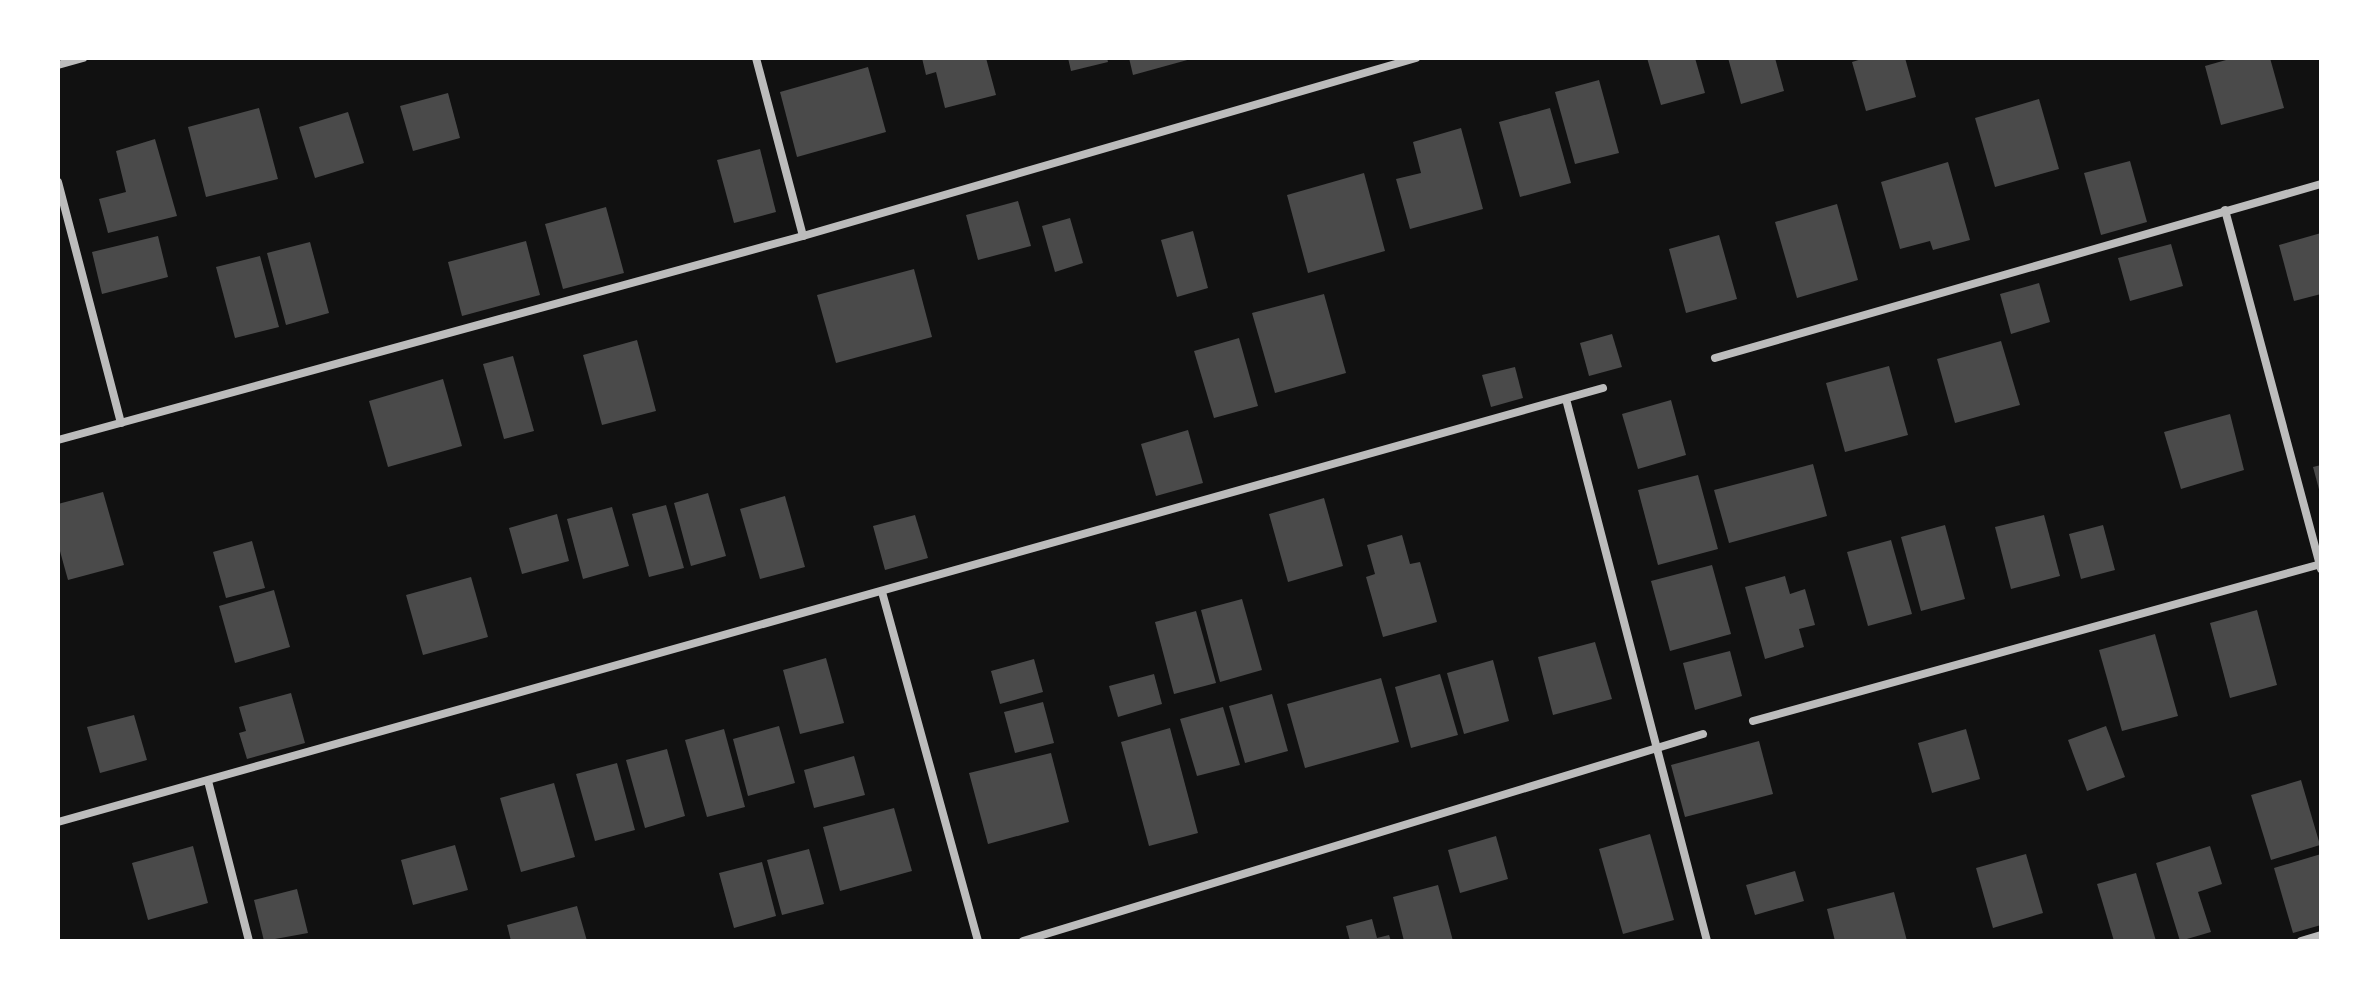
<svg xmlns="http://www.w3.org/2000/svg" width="2379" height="999" font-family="'Noto Serif',serif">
  <rect width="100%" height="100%" fill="#111"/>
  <!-- building -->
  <g fill="#4a4a4a">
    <path d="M922,58H986L996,95L945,108L936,72L926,75Z"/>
    <path d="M1068,58H1107L1108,62L1071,71Z"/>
    <path d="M1129,58H1191V59L1133,75Z"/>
    <path d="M1647,58H1695L1705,93L1661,105Z"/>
    <path d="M1728,58H1775L1784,91L1741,104Z"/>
    <path d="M1865,58H1905L1916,97L1866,111L1852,62Z"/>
    <path d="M2233,58H2270L2284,108L2221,125L2205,66Z"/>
    <path d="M868,67L886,132L797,157L780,92Z"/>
    <path d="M1599,80L1619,153L1575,164L1555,92Z"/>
    <path d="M448,93L460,138L413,151L400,106Z"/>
    <path d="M2039,99L2059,169L1995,187L1975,118Z"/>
    <path d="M259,108L278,179L206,197L188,127Z"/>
    <path d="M1550,108L1571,183L1520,197L1499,122Z"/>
    <path d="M348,112L364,163L315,178L299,127Z"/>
    <path d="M1461,128L1483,209L1410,229L1396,179L1421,173L1413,142Z"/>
    <path d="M155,139L177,216L108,233L99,199L126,192L116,151Z"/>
    <path d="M760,149L776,212L734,223L717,160Z"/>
    <path d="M2130,161L2147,222L2101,235L2084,173Z"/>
    <path d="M1948,162L1970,240L1933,250L1930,241L1900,249L1881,182Z"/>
    <path d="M1364,173L1385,251L1308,273L1287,195Z"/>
    <path d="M1018,201L1031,246L978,260L966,215Z"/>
    <path d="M1837,204L1858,280L1797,298L1775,222Z"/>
    <path d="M606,207L624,273L563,289L545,224Z"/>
    <path d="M1070,218L1083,263L1055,272L1042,226Z"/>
    <path d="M1193,231L1208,288L1177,297L1161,240Z"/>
    <path d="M2321,233V294L2294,301L2279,245Z"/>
    <path d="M1719,235L1737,299L1686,313L1669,249Z"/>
    <path d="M158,236L168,277L102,294L92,252Z"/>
    <path d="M526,241L540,295L462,316L448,262Z"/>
    <path d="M310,242L329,313L286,325L267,253Z"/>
    <path d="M2171,244L2183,286L2130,301L2118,258Z"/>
    <path d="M260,256L279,327L235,338L216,267Z"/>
    <path d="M914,269L932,337L836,363L817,295Z"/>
    <path d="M2039,283L2050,322L2011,334L2000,294Z"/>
    <path d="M1324,294L1346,373L1275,393L1252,313Z"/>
    <path d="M1612,334L1622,367L1589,376L1580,343Z"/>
    <path d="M1239,338L1258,406L1214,418L1194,351Z"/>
    <path d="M637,340L656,411L602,425L583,355Z"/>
    <path d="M2001,341L2020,405L1955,423L1937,359Z"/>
    <path d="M513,356L534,431L504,439L483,364Z"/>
    <path d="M1889,366L1908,435L1845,452L1826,383Z"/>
    <path d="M1515,367L1523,398L1491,407L1482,375Z"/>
    <path d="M443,379L462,446L388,467L369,401Z"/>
    <path d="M1671,400L1686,455L1638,469L1622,414Z"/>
    <path d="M2230,414L2244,470L2181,489L2164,432Z"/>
    <path d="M1188,430L1203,483L1156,496L1141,444Z"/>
    <path d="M1813,464L1827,516L1729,543L1714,490Z"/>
    <path d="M2321,465V493H2320L2313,467Z"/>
    <path d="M1698,475L1718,549L1658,565L1638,490Z"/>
    <path d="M103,492L124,565L68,580L58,544V504Z"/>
    <path d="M708,493L726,556L691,566L674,503Z"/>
    <path d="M785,496L805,567L760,579L740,509Z"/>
    <path d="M1324,498L1343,566L1288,582L1269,514Z"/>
    <path d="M666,505L684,568L649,577L632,514Z"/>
    <path d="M612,507L629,566L583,579L567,519Z"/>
    <path d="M557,514L569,561L522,574L509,528Z"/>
    <path d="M915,515L928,558L885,570L873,526Z"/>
    <path d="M2044,515L2060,576L2011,589L1995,527Z"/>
    <path d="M1945,525L1965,599L1921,611L1901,537Z"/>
    <path d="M2103,525L2115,570L2081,579L2069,534Z"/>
    <path d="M1402,535L1410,564L1420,562L1437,622L1383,637L1366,577L1375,574L1367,545Z"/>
    <path d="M1891,540L1912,614L1868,626L1847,552Z"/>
    <path d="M252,541L265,588L226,598L213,552Z"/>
    <path d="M1712,565L1731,634L1670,651L1651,581Z"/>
    <path d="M1785,576L1790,594L1805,589L1815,625L1799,629L1804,647L1765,659L1745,587Z"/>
    <path d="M471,577L488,637L423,655L406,595Z"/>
    <path d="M274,590L290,647L235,663L219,606Z"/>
    <path d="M1242,599L1262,670L1220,682L1201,610Z"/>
    <path d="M2257,610L2277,685L2230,698L2210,623Z"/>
    <path d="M1196,611L1216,683L1174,694L1155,622Z"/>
    <path d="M2155,634L2178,716L2122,731L2099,650Z"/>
    <path d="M1595,642L1612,699L1553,715L1538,657Z"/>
    <path d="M1730,651L1742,696L1695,710L1683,663Z"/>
    <path d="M826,658L844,723L800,734L783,670Z"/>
    <path d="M1034,659L1043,692L1000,704L991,671Z"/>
    <path d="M1493,660L1509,721L1464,734L1447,673Z"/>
    <path d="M1154,674L1162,704L1118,717L1109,686Z"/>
    <path d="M1440,674L1458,735L1411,748L1395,687Z"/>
    <path d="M1381,678L1399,742L1305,768L1287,704Z"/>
    <path d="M291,693L305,743L247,759L239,733L246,731L239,707Z"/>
    <path d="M1272,694L1288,751L1245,763L1229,706Z"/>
    <path d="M1043,702L1054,743L1015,753L1004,712Z"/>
    <path d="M1223,707L1240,765L1197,776L1180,719Z"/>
    <path d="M134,715L147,760L100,773L87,727Z"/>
    <path d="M779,726L795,783L748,796L733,739Z"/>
    <path d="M2106,726L2125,777L2087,791L2068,740Z"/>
    <path d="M1170,728L1198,833L1149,846L1121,742Z"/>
    <path d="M724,729L745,807L707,817L685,740Z"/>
    <path d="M1966,729L1980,779L1932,793L1918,743Z"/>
    <path d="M1759,741L1773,794L1685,817L1671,765Z"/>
    <path d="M667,749L685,816L645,828L626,760Z"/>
    <path d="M1051,753L1069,822L988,844L969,773Z"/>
    <path d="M854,756L865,795L814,808L804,770Z"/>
    <path d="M617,763L635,830L595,841L576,774Z"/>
    <path d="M2301,780L2320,845L2271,860L2251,795Z"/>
    <path d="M554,783L575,857L521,872L500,798Z"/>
    <path d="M894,808L912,871L840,891L823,827Z"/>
    <path d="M1650,834L1674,920L1623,934L1599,849Z"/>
    <path d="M1496,836L1508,879L1460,893L1448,850Z"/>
    <path d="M455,845L468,890L413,905L401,860Z"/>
    <path d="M193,846L208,903L148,920L132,863Z"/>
    <path d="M2210,846L2222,884L2198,892L2211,932L2180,941L2156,863Z"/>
    <path d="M809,849L824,904L782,915L767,860Z"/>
    <path d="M2026,854L2043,913L1993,928L1976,868Z"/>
    <path d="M2321,854V925L2293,933L2274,868Z"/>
    <path d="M762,862L776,916L734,928L719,873Z"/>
    <path d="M1795,871L1804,901L1755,915L1746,885Z"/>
    <path d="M2136,873L2156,941H2114L2097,884Z"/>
    <path d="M1438,885L1453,941H1404L1393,897Z"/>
    <path d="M297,889L308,933L264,941L254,900Z"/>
    <path d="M1894,892L1907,941H1835L1827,909Z"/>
    <path d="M577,906L587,941H511L507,925Z"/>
    <path d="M1372,919L1377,938L1389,935L1391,941H1350L1346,926Z"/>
  </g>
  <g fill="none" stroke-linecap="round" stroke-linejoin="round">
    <!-- minor -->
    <g stroke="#bcbcbc" stroke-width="8">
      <path d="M756,58L803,236"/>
      <path d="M58,65L83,58"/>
      <path d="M58,182L121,423"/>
      <path d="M2225,210L2321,569"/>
      <path d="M1715,358L2321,184"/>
      <path d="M1566,399L1707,941"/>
      <path d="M58,440L803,236L1416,58"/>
      <path d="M882,592L978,941"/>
      <path d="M1753,721L2321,564"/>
      <path d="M208,781L249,941"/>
      <path d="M58,822L1603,388"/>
      <path d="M1023,941L1703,734"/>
      <path d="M2301,941L2321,935"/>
    </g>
  </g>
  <!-- border -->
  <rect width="2379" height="999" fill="none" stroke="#ffffff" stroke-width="120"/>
</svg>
